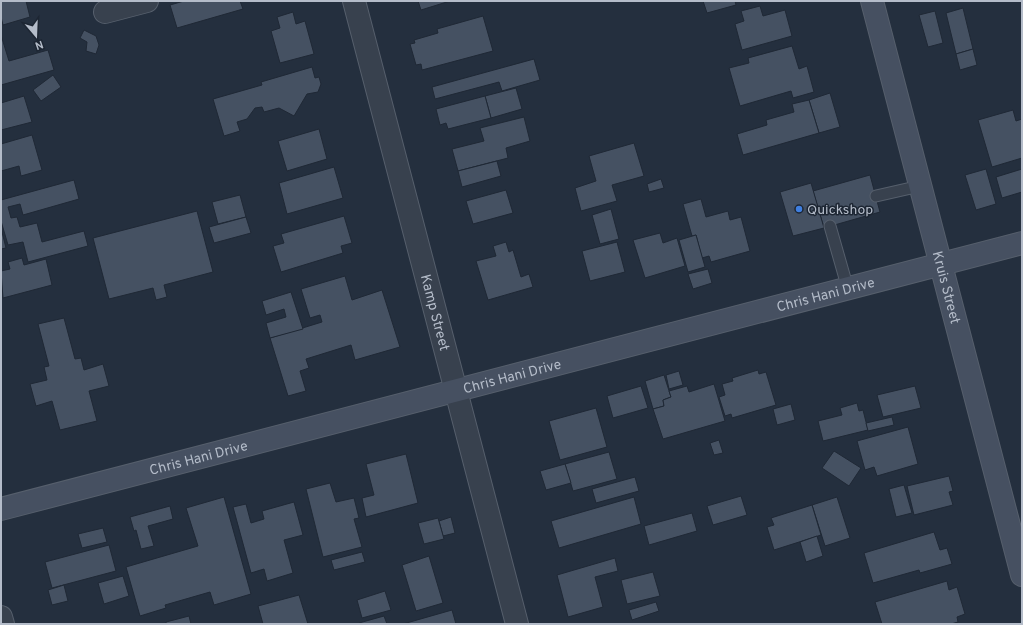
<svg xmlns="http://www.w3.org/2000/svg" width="1023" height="625" font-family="Overpass,sans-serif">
  <rect width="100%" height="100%" fill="#242f3e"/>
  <!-- building -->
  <g fill="#455162" stroke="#1f2835">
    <path d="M1,1H26L30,17L3,25L1,17Z"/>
    <path d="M184,1H240L243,9L177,28L170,5Z"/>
    <path d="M418,1H450L421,10Z"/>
    <path d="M703,1H735L736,5L707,13Z"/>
    <path d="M760,6L763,16L785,10L792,36L742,50L735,24L744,21L741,11Z"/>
    <path d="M963,8L973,49L956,54L946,13Z"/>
    <path d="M935,11L943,43L928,47L919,15Z"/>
    <path d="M293,12L296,24L305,21L314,54L280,63L271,31L280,28L277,17Z"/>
    <path d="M483,16L493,51L422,70L421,64L416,65L410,44L415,43L414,40L438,33L437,29Z"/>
    <path d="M84,30L96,36L99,45L96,54L86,51L87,42L80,38Z"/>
    <path d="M1,35L9,61L48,50L54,70L1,85Z"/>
    <path d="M792,46L799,69L807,66L814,92L793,98L791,91L740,106L729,68L749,63L748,58Z"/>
    <path d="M973,49L977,65L960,70L956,54Z"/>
    <path d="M534,59L540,80L502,91L499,82L435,99L432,87Z"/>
    <path d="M312,67L315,78L319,77L321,84L318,92L307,94L294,116L279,108L264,112L262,107L255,108L247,119L237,122L240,131L224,136L213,99L262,85L261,82Z"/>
    <path d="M53,75L61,87L41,101L33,90Z"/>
    <path d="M516,88L522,109L491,118L485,96Z"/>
    <path d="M830,93L840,127L819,133L809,100Z"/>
    <path d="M24,96L32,122L1,130V103Z"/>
    <path d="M485,96L491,118L448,129L446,123L440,125L436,109Z"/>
    <path d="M809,100L819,133L743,155L737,134L767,125L766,120L794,112L792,104Z"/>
    <path d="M1013,110L1016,121L1022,119V158L992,167L978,120Z"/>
    <path d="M524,117L530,141L506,148L508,158L458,171L452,149L484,141L480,128Z"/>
    <path d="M319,129L327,159L287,171L278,141Z"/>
    <path d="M32,135L42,170L21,176L19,166L1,171V144Z"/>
    <path d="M634,143L644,176L612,185L617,201L581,211L575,188L596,181L589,156Z"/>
    <path d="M497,161L501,176L462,187L458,171Z"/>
    <path d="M334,167L343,198L287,214L279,183Z"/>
    <path d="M986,169L996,204L976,210L965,175Z"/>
    <path d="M1022,169V192L1002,198L996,177Z"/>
    <path d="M870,175L880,212L824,228L813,191Z"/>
    <path d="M661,179L664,188L649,192L647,184Z"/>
    <path d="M74,180L79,199L23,215L20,204L8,207L11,218L17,217L20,227L37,223L42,242L84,231L88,246L28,262L23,242L8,245L1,221V200Z"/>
    <path d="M811,183L824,228L793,236L780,192Z"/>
    <path d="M506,190L513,213L473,224L466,201Z"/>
    <path d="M240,195L246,217L218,224L212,202Z"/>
    <path d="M701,199L706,217L728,211L730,220L741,217L750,251L711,262L709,256L702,258L696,235L692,236L683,204Z"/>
    <path d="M611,209L619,239L600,244L592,215Z"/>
    <path d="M197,211L213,272L164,285L167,297L156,300L153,288L109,299L93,238Z"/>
    <path d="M344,216L352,243L341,246L343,253L281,272L273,246L284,243L281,234Z"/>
    <path d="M246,217L251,233L214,243L209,227Z"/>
    <path d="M1,228L6,248L1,249Z"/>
    <path d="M660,233L663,243L677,238L685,266L645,278L633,240Z"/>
    <path d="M696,235L705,267L688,272L679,240Z"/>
    <path d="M506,242L509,252L513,250L521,277L529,274L533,287L488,300L476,261L496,256L493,246Z"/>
    <path d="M617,242L625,272L590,281L582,251Z"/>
    <path d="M22,258L24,265L46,259L52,285L3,298L1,271L10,269L8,262Z"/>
    <path d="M708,269L712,283L693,289L688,274Z"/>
    <path d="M345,276L352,300L382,290L400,347L355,360L351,345L306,359L309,368L300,371L306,391L288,396L270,338L322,322L320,315L310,318L301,289Z"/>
    <path d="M291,292L303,329L270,338L266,323L286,317L284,309L266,315L262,301Z"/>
    <path d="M64,318L75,359L81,358L84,370L103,364L109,386L89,391L97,421L60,430L52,401L36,406L30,384L47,380L44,367L49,366L38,324Z"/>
    <path d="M758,370L759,374L766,372L776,405L732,418L731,414L725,416L719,397L725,395L722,384L733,381L732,378Z"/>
    <path d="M679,371L683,385L669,389L666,375Z"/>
    <path d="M664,375L671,397L663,400L664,406L653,409L645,381Z"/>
    <path d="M714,384L725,421L663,439L653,409L664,406L663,400L671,397L669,391L687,386L689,392Z"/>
    <path d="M641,386L648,408L613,418L607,396Z"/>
    <path d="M915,386L921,408L883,417L877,395Z"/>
    <path d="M857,403L859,411L863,410L868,430L823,441L818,421L842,415L840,408Z"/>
    <path d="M791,404L795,420L777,425L773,409Z"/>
    <path d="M596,408L607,447L560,460L549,421Z"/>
    <path d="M892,417L894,425L868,431L866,423Z"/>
    <path d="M908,427L918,464L877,476L874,467L865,470L857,441Z"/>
    <path d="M719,440L723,453L714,455L710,443Z"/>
    <path d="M834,451L861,468L849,486L822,468Z"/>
    <path d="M609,452L617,479L573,491L565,464Z"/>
    <path d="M406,454L418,503L366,517L362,498L374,495L366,464Z"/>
    <path d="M565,464L571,483L546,490L540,471Z"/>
    <path d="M949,476L953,491L949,492L953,505L914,515L907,486Z"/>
    <path d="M635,477L639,491L596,503L592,489Z"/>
    <path d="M330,483L336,502L354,498L359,518L354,519L362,547L323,557L306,489Z"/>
    <path d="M904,485L912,513L896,517L889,489Z"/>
    <path d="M741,496L747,515L713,525L707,506Z"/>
    <path d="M224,497L251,594L214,605L210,592L165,605L166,608L140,616L126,567L198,546L186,508Z"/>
    <path d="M634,497L641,524L559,548L551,521Z"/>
    <path d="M837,497L850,538L825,546L812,505Z"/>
    <path d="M294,502L303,535L284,540L293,573L267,581L264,569L251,573L233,507L246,504L251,523L264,519L262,511Z"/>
    <path d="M812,505L821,535L774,550L767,527L774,525L771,518Z"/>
    <path d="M170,506L173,519L148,526L154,546L141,549L136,530L134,531L130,517Z"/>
    <path d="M692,513L697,531L649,545L644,526Z"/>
    <path d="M451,517L455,533L443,536L439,521Z"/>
    <path d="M438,518L444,539L424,544L418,523Z"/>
    <path d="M103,528L107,542L82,548L78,534Z"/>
    <path d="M934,532L940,550L947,548L952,564L920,573L919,570L873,583L864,553Z"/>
    <path d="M817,536L823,556L806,562L800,542Z"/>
    <path d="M109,545L116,571L52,588L45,562Z"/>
    <path d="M362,552L365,562L334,570L331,560Z"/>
    <path d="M429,556L443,603L416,611L402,565Z"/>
    <path d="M615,558L618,571L595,577L603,607L568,617L557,575Z"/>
    <path d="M653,572L660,596L627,604L621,580Z"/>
    <path d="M123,576L129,596L104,604L98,583Z"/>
    <path d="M947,581L949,590L957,587L965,614L957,617L958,622L951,624H882L875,602Z"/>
    <path d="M64,585L68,601L52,605L48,590Z"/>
    <path d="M385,591L391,610L362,618L357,600Z"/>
    <path d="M299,595L308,624H263L258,606Z"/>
    <path d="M656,602L659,611L632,620L629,610Z"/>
    <path d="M452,610L456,624H403Z"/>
    <path d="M189,616L191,624H166V622Z"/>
    <path d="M384,616L387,624H359V623Z"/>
  </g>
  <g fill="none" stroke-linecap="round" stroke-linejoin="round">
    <!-- lane casing -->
    <g stroke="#565f6c" stroke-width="13">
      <g id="lane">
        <path d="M876,196L920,186"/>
        <path d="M830,226L848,289"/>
      </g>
    </g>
    <!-- street casing -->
    <g stroke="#565f6c" stroke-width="24">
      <g id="street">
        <path id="s1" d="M354,1L517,624"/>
        <path d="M105,12L147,1"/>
        <path d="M1,617L3,624"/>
      </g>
    </g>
    <!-- secondary casing -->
    <g stroke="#565f6c" stroke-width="24">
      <g id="secondary">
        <path id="s2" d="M872,1L1022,575"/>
        <path id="s3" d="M1,509L1022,243"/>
      </g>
    </g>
    <!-- lane -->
    <use href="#lane" stroke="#38414e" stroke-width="11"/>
    <!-- street -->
    <use href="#street" stroke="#38414e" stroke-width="22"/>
    <!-- secondary -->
    <use href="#secondary" stroke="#465061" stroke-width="22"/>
  </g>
  <!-- markers -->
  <circle fill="#3f7fe0" stroke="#1d2633" stroke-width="1.5" cx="799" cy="209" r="4"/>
  <g text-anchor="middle" stroke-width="3" stroke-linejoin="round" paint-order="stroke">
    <!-- poi labels -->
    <g font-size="14" fill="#b4bcc9" stroke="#1d2633" text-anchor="start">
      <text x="807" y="214">Quickshop</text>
    </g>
    <!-- street labels -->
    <g font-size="14" fill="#b4bcc9" stroke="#1d2633">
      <text dy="5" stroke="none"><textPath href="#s2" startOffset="296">Kruis Street</textPath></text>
      <text dy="5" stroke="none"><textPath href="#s3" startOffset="852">Chris Hani Drive</textPath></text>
      <text dy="5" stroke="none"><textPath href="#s1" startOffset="322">Kamp Street</textPath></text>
      <text dy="5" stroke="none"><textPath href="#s3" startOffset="528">Chris Hani Drive</textPath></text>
      <text dy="5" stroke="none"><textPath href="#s3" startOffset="204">Chris Hani Drive</textPath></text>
    </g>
  </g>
  <!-- border -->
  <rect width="1023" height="625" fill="none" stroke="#b4bcc9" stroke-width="4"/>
  <!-- north arrow -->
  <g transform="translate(36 36) rotate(161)" stroke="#1d2633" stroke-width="3" paint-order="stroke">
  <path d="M0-3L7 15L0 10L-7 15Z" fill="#b4bcc9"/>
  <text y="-6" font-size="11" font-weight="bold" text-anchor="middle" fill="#b4bcc9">N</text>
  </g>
</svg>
